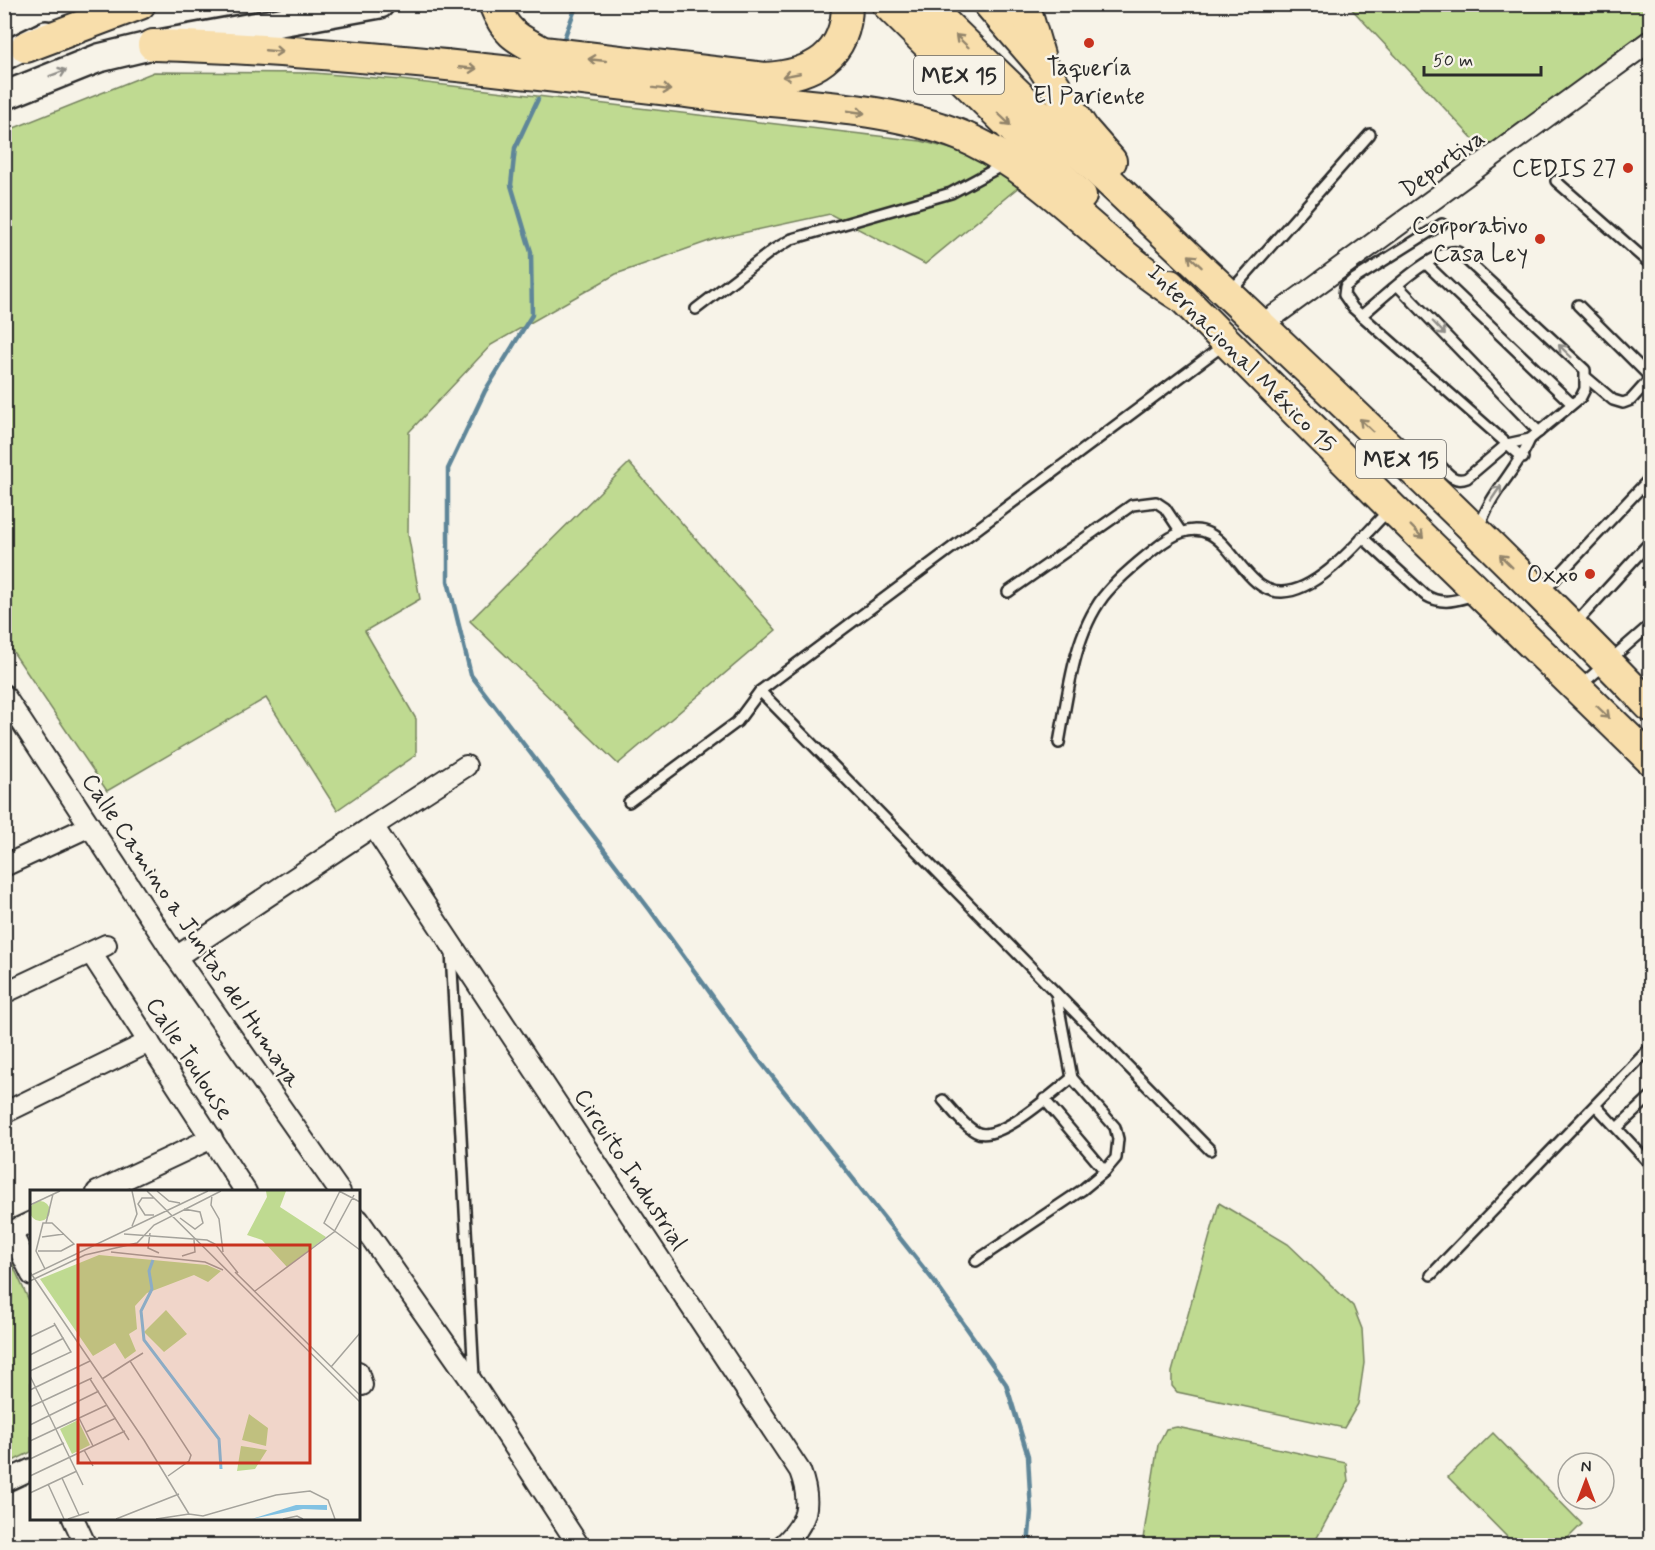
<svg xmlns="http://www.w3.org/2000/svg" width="1655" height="1550" font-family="Mynerve,sans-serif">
  <rect width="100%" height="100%" fill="#f7f3e8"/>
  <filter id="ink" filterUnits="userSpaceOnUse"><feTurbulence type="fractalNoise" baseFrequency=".0167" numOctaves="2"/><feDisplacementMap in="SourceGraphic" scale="12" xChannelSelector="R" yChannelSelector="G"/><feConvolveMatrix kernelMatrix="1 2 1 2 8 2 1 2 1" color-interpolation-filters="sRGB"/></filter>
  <g filter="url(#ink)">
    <!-- green -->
    <g fill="#bfda91" stroke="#75825e" stroke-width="1.5">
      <path d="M1348,5H1650V33L1490,157Z"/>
      <path d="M154,72L314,73L401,80L921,141L985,158L1021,185L925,264L830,214L715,239L616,274L491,345L409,432L408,534L420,599L365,631L416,719V755L337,810L266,698L107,791L5,640L4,132Z"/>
      <path d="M629,463L776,630L618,764L470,621Z"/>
      <path d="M1219,1203L1288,1244L1353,1306L1362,1329L1364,1363L1358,1404L1344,1428L1177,1392L1172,1386V1372Z"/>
      <path d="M5,1248L31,1305V1452L5,1465Z"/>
      <path d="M1177,1427L1346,1463L1348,1481L1313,1545H1142L1158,1445L1166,1429Z"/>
      <path d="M1493,1433L1582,1524L1561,1545H1515L1448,1477Z"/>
    </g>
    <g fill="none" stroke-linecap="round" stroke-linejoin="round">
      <!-- stream -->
      <g stroke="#5f8699" stroke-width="4.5">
        <path d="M562,44L577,4"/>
        <path d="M538,99L515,148L511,185L531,252L532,315L485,391L448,469V581L471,675L650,910L756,1056L933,1280L1006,1384L1028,1456L1031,1512L1028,1546"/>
      </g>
      <!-- service casing -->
      <g stroke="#2b2b2b" stroke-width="14">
        <g id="service">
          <path d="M1556,181L1650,264"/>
          <path d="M1442,224L1353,280L1345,287L1344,295L1353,308L1523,458"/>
          <path d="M1426,264L1572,404"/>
          <path d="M1398,286L1539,432"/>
          <path d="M1231,291L1370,134"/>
          <path d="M1578,305L1647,374L1648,381L1631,400L1623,403L1613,400L1587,378"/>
          <path d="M696,309L773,250L792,239L951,193L1003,165"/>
          <path d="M1361,316C1381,300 1434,247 1458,252L1585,370V389L1581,397L1530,439L1507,444L1467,478C1454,483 1448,474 1439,464"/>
          <path d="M1480,527C1489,493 1517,471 1530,439"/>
          <path d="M1362,537L1425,595C1443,606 1456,600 1475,595"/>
          <path d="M1008,592L1132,505L1156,502L1165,508L1181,532"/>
          <path d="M1543,592L1650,478"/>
          <path d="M1575,624L1650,542"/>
          <path d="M1580,686L1650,625"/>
          <path d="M1059,743C1068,695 1073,637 1103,597C1118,578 1138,562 1156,548C1172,535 1191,524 1210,534C1235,547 1249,593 1282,592C1320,591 1362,537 1388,511"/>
          <path d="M629,802L737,722L760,691"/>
          <path d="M451,951L474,1377"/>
          <path d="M1044,1099L1105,1171"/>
          <path d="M943,1100C953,1111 963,1125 976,1132C998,1144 1054,1092 1072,1078"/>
          <path d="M1596,1106L1650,1164"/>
          <path d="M1617,1128L1650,1097"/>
          <path d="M1210,1150L760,691L1225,344"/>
          <path d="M976,1261L1082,1190L1105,1171L1116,1158L1118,1139L1115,1127L1072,1078L1056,993"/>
          <path d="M1431,1275L1650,1048"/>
        </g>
      </g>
      <!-- minor casing -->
      <g stroke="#2b2b2b" stroke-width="24">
        <g id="minor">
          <path d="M1263,324L1650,41"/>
          <path d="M4,695L176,957L340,1192"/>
          <path d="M466,766L373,826L800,1471C812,1503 808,1523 782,1546"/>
          <path d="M4,866L90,826"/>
          <path d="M91,953L246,1192"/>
          <path d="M176,957L373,826"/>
          <path d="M4,993L106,945"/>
          <path d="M4,1113L149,1042"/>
          <path d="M97,1192L212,1138"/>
          <path d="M358,1219L475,1386L579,1546"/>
          <path d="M11,1232L32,1275"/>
          <path d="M4,1235L32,1222"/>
          <path d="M358,1372L362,1385"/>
          <path d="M4,1482L32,1469"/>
          <path d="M73,1518L86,1546"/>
        </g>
      </g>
      <!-- secondary casing -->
      <g stroke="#2b2b2b" stroke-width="32">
        <g id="secondary">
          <path d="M4,56L46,35"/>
          <path d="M4,96L99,58L153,45L380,4"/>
        </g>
      </g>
      <!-- primary casing -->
      <g stroke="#2b2b2b" stroke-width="34">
        <g id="primary">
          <path d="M494,4C506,34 516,38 543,52L765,78C812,75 847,57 847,4"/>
          <path d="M887,4L1081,196"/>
          <path d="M925,4C1165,240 1417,464 1650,706"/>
          <path d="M989,4L1041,64L1084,130L1111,161"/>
          <path d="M1024,4L1039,55"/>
          <path d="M153,45C343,50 532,74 720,96C798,105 902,107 973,141C1052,179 1109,253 1183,298"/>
          <path d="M26,47L140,4"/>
          <path d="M1170,285L1392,508L1650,759"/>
        </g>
      </g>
      <!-- service -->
      <use href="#service" stroke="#f7f3e8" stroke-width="9"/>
      <!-- minor -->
      <use href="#minor" stroke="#f7f3e8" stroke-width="20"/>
      <!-- secondary -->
      <use href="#secondary" stroke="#f7f3e8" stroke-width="27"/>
      <!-- primary -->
      <use href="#primary" stroke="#f8deab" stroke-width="30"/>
    </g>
    <!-- one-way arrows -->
    <defs><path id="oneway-shaft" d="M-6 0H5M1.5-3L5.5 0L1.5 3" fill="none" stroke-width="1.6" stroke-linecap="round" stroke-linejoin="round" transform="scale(1.5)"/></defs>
    <g stroke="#92846b">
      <use href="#oneway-shaft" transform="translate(962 41) rotate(-136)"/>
      <use href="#oneway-shaft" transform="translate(274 51) rotate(5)"/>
      <use href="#oneway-shaft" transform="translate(597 60) rotate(-174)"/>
      <use href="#oneway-shaft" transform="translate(468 68) rotate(5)"/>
      <use href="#oneway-shaft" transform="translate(791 75) rotate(169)"/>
      <use href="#oneway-shaft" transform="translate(662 89) rotate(7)"/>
      <use href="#oneway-shaft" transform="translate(856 112) rotate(8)"/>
      <use href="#oneway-shaft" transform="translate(1004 119) rotate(44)"/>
      <use href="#oneway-shaft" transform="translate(1195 261) rotate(-137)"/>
      <use href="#oneway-shaft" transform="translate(1366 425) rotate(-136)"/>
      <use href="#oneway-shaft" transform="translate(1417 532) rotate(45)"/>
      <use href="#oneway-shaft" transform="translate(1506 561) rotate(-135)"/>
      <use href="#oneway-shaft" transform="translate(1603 712) rotate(44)"/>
    </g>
    <g stroke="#918f8a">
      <use href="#oneway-shaft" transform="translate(58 73) rotate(-21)"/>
      <use href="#oneway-shaft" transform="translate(1439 328) rotate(46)"/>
      <use href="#oneway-shaft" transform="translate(1565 351) rotate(-136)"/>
      <use href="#oneway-shaft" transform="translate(1496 493) rotate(-56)"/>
    </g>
  </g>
  <!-- markers -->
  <g fill="#c8321e" stroke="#f7f3e8" stroke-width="2">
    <circle cx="1089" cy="43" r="6"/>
    <circle cx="1628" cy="168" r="6"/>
    <circle cx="1540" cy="239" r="6"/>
    <circle cx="1590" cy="574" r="6"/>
  </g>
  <g text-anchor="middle" stroke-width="5" stroke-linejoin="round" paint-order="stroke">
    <!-- shield labels -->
    <g fill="#f7f3e8" stroke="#686764" stroke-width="1.5">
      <rect x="914" y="56" width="90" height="38" rx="4.5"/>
      <rect x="1356" y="440" width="90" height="38" rx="4.5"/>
    </g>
    <g font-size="22" font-weight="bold" fill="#2b2b2b">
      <text x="959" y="83">MEX 15</text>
      <text x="1401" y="467">MEX 15</text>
    </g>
    <!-- poi labels -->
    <g font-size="24" fill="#2b2b2b" stroke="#f7f3e8" text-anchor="end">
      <text x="1089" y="75" text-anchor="middle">Taquería<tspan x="1089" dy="28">El Pariente</tspan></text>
      <text x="1616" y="176">CEDIS 27</text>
      <text x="1528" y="233">Corporativo<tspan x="1528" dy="28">Casa Ley</tspan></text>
      <text x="1578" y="582">Oxxo</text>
    </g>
    <!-- street labels -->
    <g font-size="24" fill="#2b2b2b" stroke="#f7f3e8">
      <text transform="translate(1442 163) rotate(-36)" y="8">Deportiva</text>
      <text transform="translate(1242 358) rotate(45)" y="8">Internacional México 15</text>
      <text transform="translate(192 930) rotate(56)" y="8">Calle Camino a Juntas del Humaya</text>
      <text transform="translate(190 1058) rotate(57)" y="8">Calle Toulouse</text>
      <text transform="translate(631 1169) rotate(57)" y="8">Circuito Industrial</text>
    </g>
  </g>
  <!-- overview -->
  <g transform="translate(30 1190)">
    <rect width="330" height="330" fill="#f7f3e8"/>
    <path d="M236,1H256L250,17L296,47L257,77L232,50L217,45L237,7ZM0 21a10 10 0 1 1 20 0a10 10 0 1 1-20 0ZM69,65L177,75L191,81L178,92L164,85L117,103L105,116L107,139L99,144L106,161L95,169L85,153L63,166L10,89ZM136,120L157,144L134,162L114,142ZM219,224L238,238L236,256L212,250ZM48,230L60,255L42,264L30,239ZM211,256L237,260L225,279L207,281Z" fill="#bfda91"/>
    <path d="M266,315H297V320L273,319L222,329Z" fill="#82c2e3"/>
    <path fill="none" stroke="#82c2e3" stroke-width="3" d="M123,70L119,81L122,99L111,121L114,150L189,249L191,279"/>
    <path fill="none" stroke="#a5a39c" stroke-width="1.5" d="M102,1L107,24L102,36M117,1L330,212M127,1L139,11L150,13M309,1L330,12M310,1L294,33L330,60M182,5L181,15L189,29L193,62M0,15L30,1M124,25H115L108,14L112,8H124M150,28L165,39L173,33L170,22L154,19M16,33L23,4M120,43L118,58L129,63M94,44L177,50L185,54L208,83M12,47L34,44M8,61H31L44,54L22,33H13L6,61L15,79M81,62L175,72L193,80M152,66L165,62L164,50M0,82L114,250L159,324M205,82L330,205M0,86L178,1M0,91L55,65L107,53L124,35L191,1M225,101L304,42L324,5M0,147L25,135M113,163L100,171L161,265L159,271L138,286M0,165L34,148M301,177L330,143M0,181L41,162L24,133M0,186L53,295M60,189L99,250M72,189L100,171M0,200L60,171M0,217L62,188M49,228L63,256M0,235L69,201M56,242L86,228M0,251L77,215M54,260L63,276M0,269L34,253M0,286L95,241M32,288L49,325M18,294L34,329M0,303L47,281M38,329L59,322M86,329L149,304M126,329L159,324L173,326L246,305L280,301L298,310L305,329M253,329L267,326L273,329"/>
    <path fill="#c8321e" fill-opacity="0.15" stroke="#c8321e" stroke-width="3" d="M48,55H280V273H48Z"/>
    <rect width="330" height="330" fill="none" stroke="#2b2b2b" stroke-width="3"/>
  </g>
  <!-- margin -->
  <rect width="1655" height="1550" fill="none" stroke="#f7f3e8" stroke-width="24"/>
  <rect x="12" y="12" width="1631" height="1526" fill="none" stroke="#2b2b2b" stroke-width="2" filter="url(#ink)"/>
  <!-- north arrow -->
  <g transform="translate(1586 1481)"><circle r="28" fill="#f7f3e8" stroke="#a5a39c" stroke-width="1.5"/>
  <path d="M0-4.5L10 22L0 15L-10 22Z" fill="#c8321e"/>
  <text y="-9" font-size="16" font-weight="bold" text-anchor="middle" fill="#2b2b2b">N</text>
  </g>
  <!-- scale -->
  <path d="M1424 66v9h117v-9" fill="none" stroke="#2b2b2b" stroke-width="3"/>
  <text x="1433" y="66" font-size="18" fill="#2b2b2b" stroke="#f7f3e8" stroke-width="4.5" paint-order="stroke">50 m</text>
</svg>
